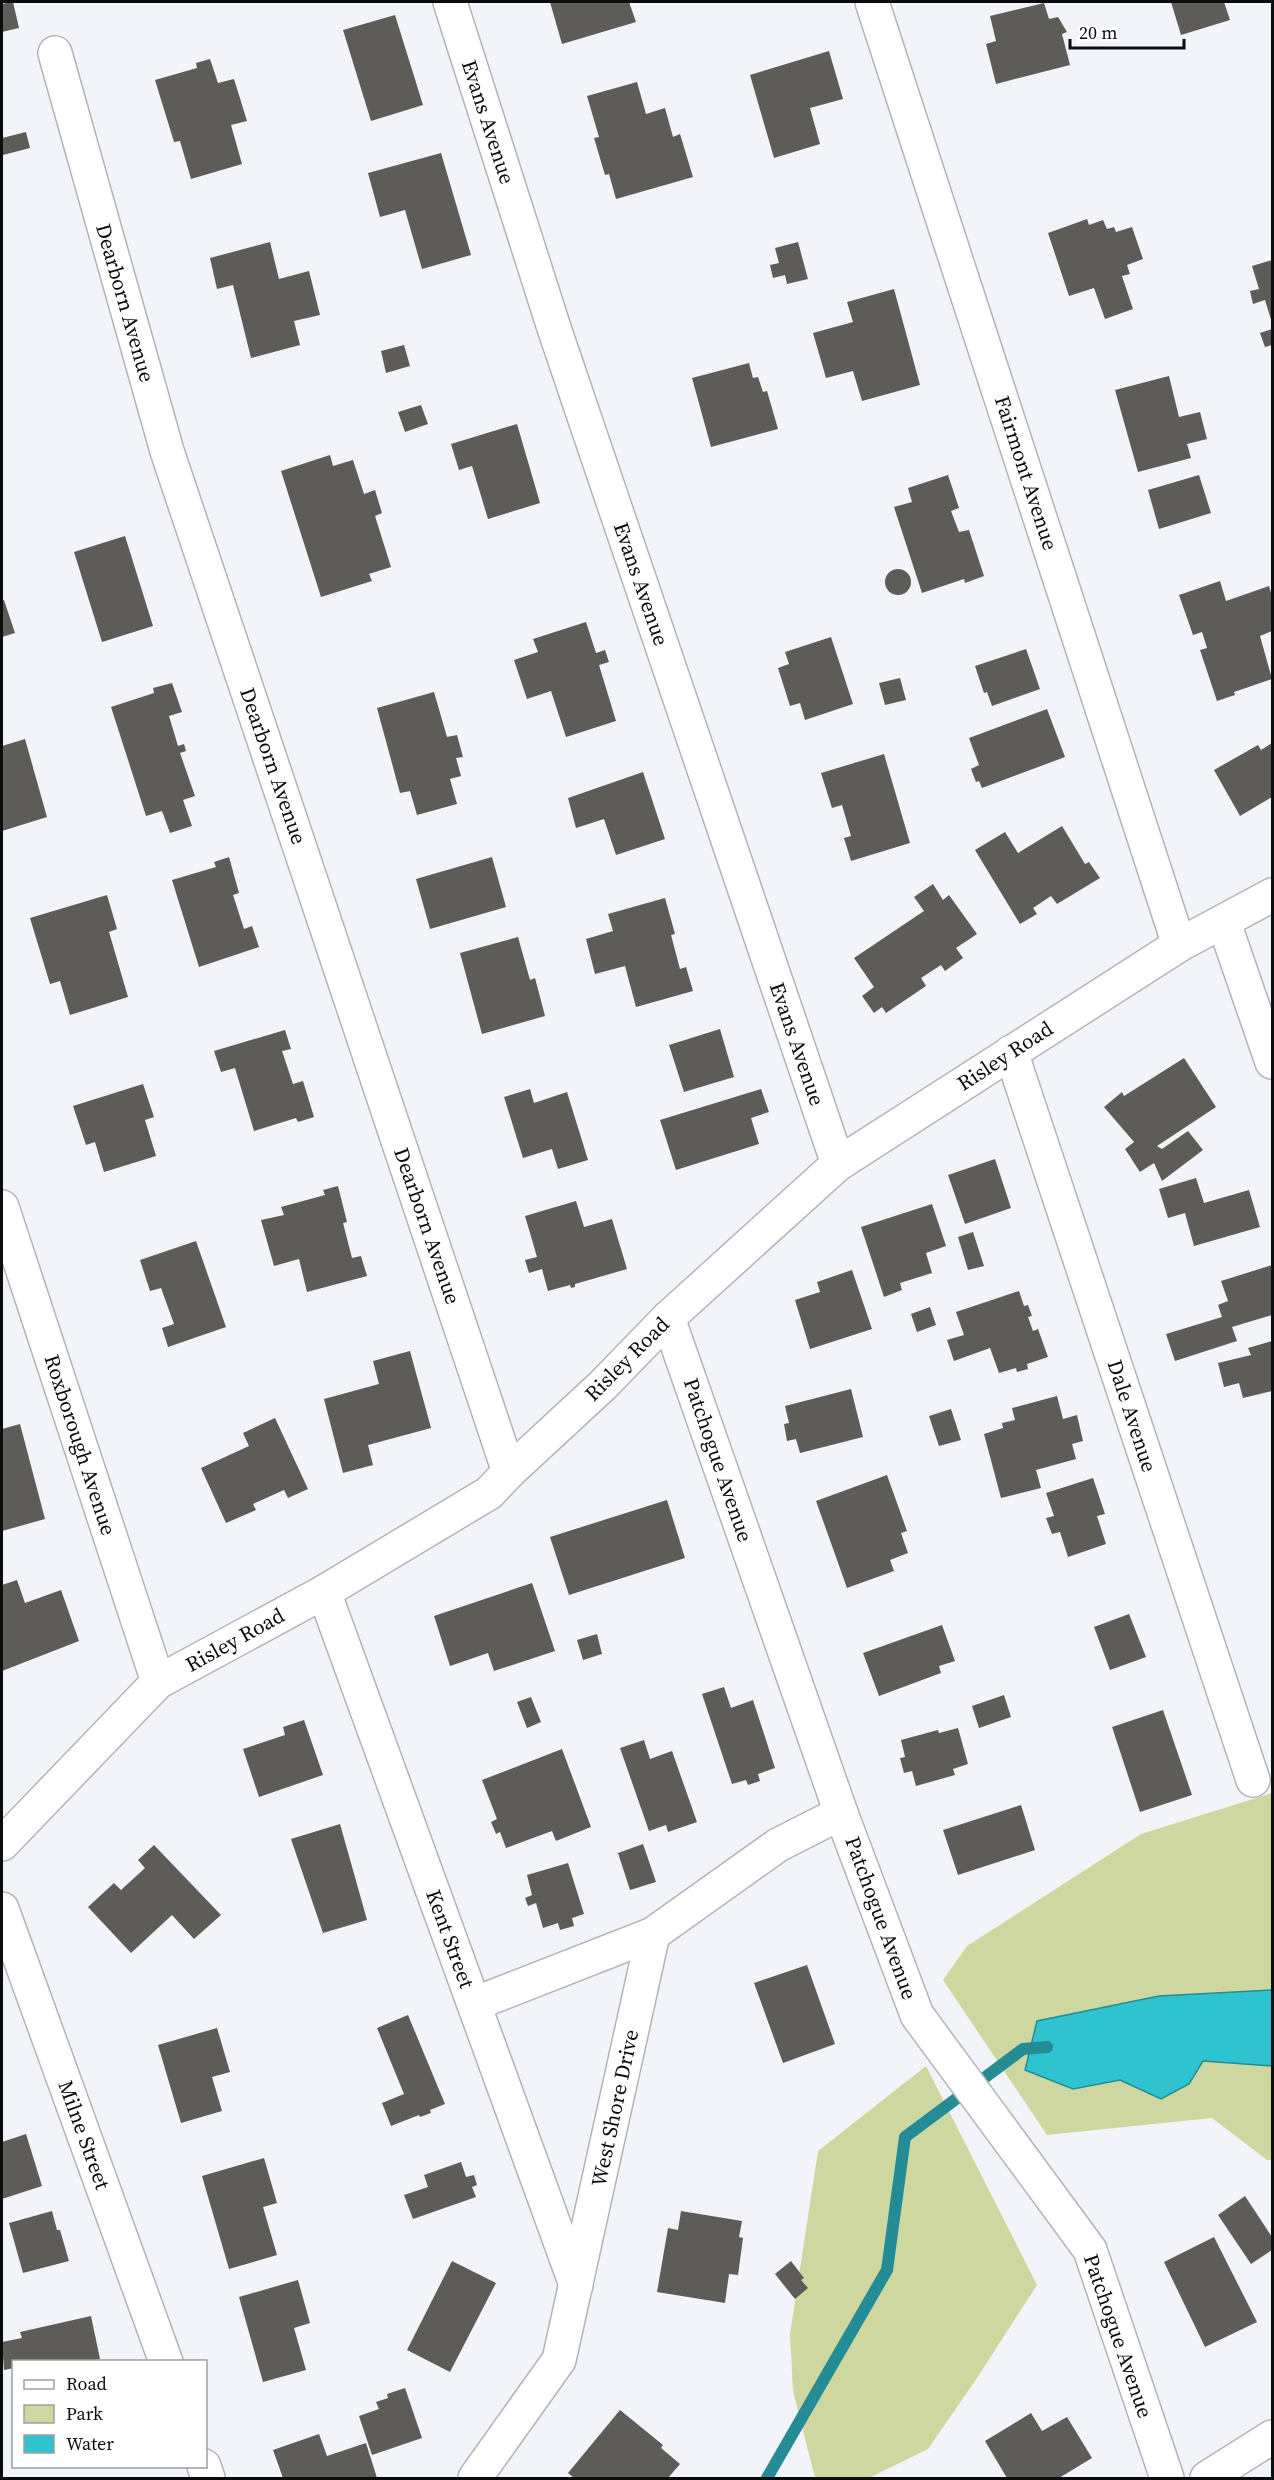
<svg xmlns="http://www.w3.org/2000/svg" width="1274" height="2480" font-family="'Source Serif 4',serif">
  <rect width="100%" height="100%" fill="#f2f4f9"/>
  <!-- green -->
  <g fill="#cfd7a1">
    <path d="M1272,1793V1990L1159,1996L1073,2089L1120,2080L1161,2099L1189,2084L1203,2060L1272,2066V2160H1267L1212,2118L1047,2135L943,1980L967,1946L1141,1834Z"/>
    <path d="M926,2066L1037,2285L977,2378L928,2449L869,2478H815L793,2391L790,2334L818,2151Z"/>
  </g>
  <!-- water -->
  <path fill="#2fc3cf" stroke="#248c95" stroke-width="1.5" d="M1272,1990V2066L1203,2061L1189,2084L1161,2099L1120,2080L1073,2089L1025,2070L1037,2021L1159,1996Z"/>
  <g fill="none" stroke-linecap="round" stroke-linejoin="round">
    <!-- stream -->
    <path stroke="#248c95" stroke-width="12" d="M767,2478L887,2270L905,2137L1023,2049L1047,2047"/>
  </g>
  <!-- building -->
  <g fill="#5e5c58">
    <path d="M13,2L19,28L2,32V4Z"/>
    <path d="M550,2H629L636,22L562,44Z"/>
    <path d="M1171,2H1224L1230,20L1181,35Z"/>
    <path d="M1044,3L1049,19L1058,17L1067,32L1062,34L1070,65L996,84L986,44L996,41L990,16Z"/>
    <path d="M395,15L423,105L371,121L343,30Z"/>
    <path d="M829,51L843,99L810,108L820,144L774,158L750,75Z"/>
    <path d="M210,59L218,83L234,79L247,121L231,125L242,164L191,179L180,141L174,142L155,80L197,68L196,63Z"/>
    <path d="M637,82L646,114L665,108L673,137L680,134L693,177L616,199L609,174L605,175L594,138L599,137L587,96Z"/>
    <path d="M26,132L30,148L3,155L2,138Z"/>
    <path d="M441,153L471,255L422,269L405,210L380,217L368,173Z"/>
    <path d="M1087,219L1089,225L1103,220L1107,229L1114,227L1116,232L1132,227L1143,259L1127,265L1130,274L1122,276L1133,309L1105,319L1094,288L1069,296L1048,233Z"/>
    <path d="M270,242L279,279L309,271L320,315L294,321L300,345L251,358L233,285L217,289L210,258Z"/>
    <path d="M798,242L808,279L787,284L785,275L773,278L770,265L779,263L775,248Z"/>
    <path d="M1272,260V323L1265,300L1253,304L1250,291L1259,289L1252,266Z"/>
    <path d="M894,289L920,385L862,401L853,371L826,378L813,333L853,322L847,302Z"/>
    <path d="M1272,329V345L1265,347L1260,333Z"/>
    <path d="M404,345L410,366L386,373L381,351Z"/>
    <path d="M749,363L753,378L758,377L763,392L767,391L778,429L711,447L692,378Z"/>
    <path d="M1169,376L1179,417L1200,412L1207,439L1187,444L1191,458L1138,472L1115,390Z"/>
    <path d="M421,405L428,424L405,432L398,412Z"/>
    <path d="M517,424L540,503L488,519L472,466L459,470L451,444Z"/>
    <path d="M330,455L333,466L353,460L364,494L375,490L382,513L375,516L391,567L369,574L372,581L321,597L281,471Z"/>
    <path d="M948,475L959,508L951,511L959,532L969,530L984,576L965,583L964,579L922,593L894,507L912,502L908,488Z"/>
    <path d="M1199,475L1211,513L1159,529L1148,490Z"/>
    <path d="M125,536L153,626L102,642L74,552Z"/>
    <circle cx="898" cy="582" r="13"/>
    <path d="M1220,581L1226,601L1269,586L1272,596V631L1260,636L1272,679L1234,692L1235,695L1217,701L1200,650L1207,648L1202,632L1193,635L1179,595Z"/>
    <path d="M4,600L15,633L2,637V601Z"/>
    <path d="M586,622L596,653L605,650L609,662L599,665L616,721L566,737L551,691L527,699L514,660L538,652L533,639Z"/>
    <path d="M831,637L853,704L805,720L800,703L790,706L778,668L789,664L785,652Z"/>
    <path d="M1026,649L1040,689L992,706L987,692L984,693L975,666Z"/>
    <path d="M900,678L906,700L885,705L879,683Z"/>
    <path d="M172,683L182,712L169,716L178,746L184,744L186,751L180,753L195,796L183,800L192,826L170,833L162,811L146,816L111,707L154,693L153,688Z"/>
    <path d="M434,692L447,737L457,735L463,757L456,758L461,776L450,779L457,804L417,815L410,791L400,793L377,708Z"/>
    <path d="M1047,709L1065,757L982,788L979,781L976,782L971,769L979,765L969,738Z"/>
    <path d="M25,739L47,817L2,831V746Z"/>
    <path d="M1272,743V797L1240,816L1214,770L1258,745L1261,750Z"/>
    <path d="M884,754L910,843L851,861L844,838L851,836L842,805L832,808L821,773Z"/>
    <path d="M643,772L665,839L616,855L604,819L576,828L568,798Z"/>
    <path d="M1062,826L1085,864L1089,862L1100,878L1057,904L1051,896L1033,908L1037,914L1020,924L975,850L1005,832L1018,853Z"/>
    <path d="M229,857L239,893L233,895L244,929L252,926L259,947L199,967L172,880L216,867L214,862Z"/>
    <path d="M492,857L506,907L430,929L416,879Z"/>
    <path d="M933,884L943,900L949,895L977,934L956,948L963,958L945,971L941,965L921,978L926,986L886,1013L882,1007L874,1013L862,996L874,987L854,958L924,911L914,897Z"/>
    <path d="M107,895L117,929L109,932L128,997L70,1015L60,981L50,984L30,918Z"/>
    <path d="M665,898L675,934L671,935L680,969L686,967L693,991L636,1007L625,966L595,974L586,939L613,931L608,914Z"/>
    <path d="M518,937L530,980L535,978L545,1016L482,1034L460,953Z"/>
    <path d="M720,1029L734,1077L684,1092L669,1045Z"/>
    <path d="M285,1030L291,1049L282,1051L293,1084L303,1081L314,1117L298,1122L296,1118L254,1131L235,1068L221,1072L214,1051Z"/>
    <path d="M1184,1058L1216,1107L1157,1146L1162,1149L1188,1131L1203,1150L1162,1181L1154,1163L1140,1172L1125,1149L1134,1142L1104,1107L1122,1092L1124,1096Z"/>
    <path d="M143,1084L154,1117L145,1120L156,1156L104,1172L95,1142L86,1145L73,1106Z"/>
    <path d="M530,1089L534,1103L567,1092L588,1160L558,1169L552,1149L523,1158L504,1097Z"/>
    <path d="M761,1089L769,1112L751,1118L759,1144L676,1170L660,1120Z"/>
    <path d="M995,1159L1011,1208L965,1224L948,1175Z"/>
    <path d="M1196,1178L1204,1203L1249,1190L1260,1227L1194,1246L1185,1213L1168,1218L1159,1189Z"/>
    <path d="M338,1186L347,1222L343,1223L352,1258L361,1256L367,1276L307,1292L299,1259L274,1266L261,1220L284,1215L281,1207L325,1195L323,1190Z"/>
    <path d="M576,1201L584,1227L612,1219L627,1269L575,1284V1287L571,1288L570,1285L548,1291L542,1269L529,1273L525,1260L537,1257L525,1216Z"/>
    <path d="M932,1204L946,1246L926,1253L932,1273L900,1283L902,1290L884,1297L861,1227Z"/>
    <path d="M973,1232L984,1266L968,1270L958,1237Z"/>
    <path d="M196,1241L226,1327L168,1347L162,1328L174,1324L161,1288L150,1291L140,1260Z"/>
    <path d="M1272,1265V1315L1232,1327L1237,1341L1175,1361L1166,1334L1222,1317L1218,1305L1228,1301L1221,1281Z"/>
    <path d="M852,1270L872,1329L810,1349L795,1300L820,1292L817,1282Z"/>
    <path d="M1019,1291L1024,1306L1028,1305L1032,1316L1028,1317L1033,1331L1038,1329L1048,1357L1027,1364L1028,1369L1017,1372L1016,1368L999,1373L990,1348L954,1361L947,1340L964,1335L956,1312Z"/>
    <path d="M930,1307L936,1325L917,1332L911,1314Z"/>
    <path d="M1272,1341V1391L1243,1398L1239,1383L1224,1387L1218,1363L1251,1355L1248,1348Z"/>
    <path d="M410,1351L431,1428L368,1445L373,1465L343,1473L324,1399L379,1384L373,1361Z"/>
    <path d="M851,1389L863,1437L800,1453L796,1439L787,1441L784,1424L789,1423L785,1406Z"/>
    <path d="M1057,1396L1063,1419L1077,1415L1083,1441L1072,1444L1076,1459L1036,1470L1041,1488L1001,1498L984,1434L1003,1428L1002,1423L1015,1420L1012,1408Z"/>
    <path d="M951,1409L961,1440L939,1446L929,1416Z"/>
    <path d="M275,1418L308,1489L288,1498L284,1490L253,1504L256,1510L226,1523L201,1468L249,1446L243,1433Z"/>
    <path d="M20,1424L45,1519L2,1531V1429Z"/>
    <path d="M887,1475L907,1531L901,1533L908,1553L890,1560L894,1571L847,1588L816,1501Z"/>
    <path d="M1093,1478L1105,1514L1097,1516L1106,1544L1068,1557L1060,1532L1052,1534L1046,1518L1054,1516L1046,1493Z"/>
    <path d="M667,1500L685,1558L569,1595L550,1537Z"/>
    <path d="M17,1580L25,1603L61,1590L79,1641L2,1671V1585Z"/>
    <path d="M532,1583L555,1651L494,1671L488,1653L450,1666L434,1616Z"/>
    <path d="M1129,1614L1146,1657L1110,1670L1094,1627Z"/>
    <path d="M942,1625L955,1661L939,1666L941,1673L879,1696L863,1653Z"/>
    <path d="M597,1634L602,1654L583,1660L577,1640Z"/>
    <path d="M724,1687L731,1708L753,1700L775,1768L758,1774L760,1781L748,1785L746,1780L732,1784L702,1694Z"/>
    <path d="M1004,1695L1011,1717L979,1728L972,1706Z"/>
    <path d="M531,1697L541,1722L527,1728L517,1702Z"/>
    <path d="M1163,1710L1192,1795L1140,1812L1112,1727Z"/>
    <path d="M304,1720L323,1775L259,1797L243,1749L285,1735L283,1727Z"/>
    <path d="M958,1728L968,1764L953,1769L955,1775L916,1786L912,1771L904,1773L900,1758L905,1757L901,1740L938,1730L939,1733Z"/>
    <path d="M644,1740L650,1759L672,1751L697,1822L668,1832L666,1825L649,1831L620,1748Z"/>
    <path d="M562,1749L591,1827L556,1841L552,1831L506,1848L500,1832L496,1834L491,1822L497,1819L482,1780Z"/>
    <path d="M1021,1805L1035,1850L958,1875L943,1830Z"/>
    <path d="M340,1824L367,1920L323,1933L291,1839Z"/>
    <path d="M643,1844L656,1882L630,1890L618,1853Z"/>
    <path d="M154,1845L221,1915L194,1939L172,1915L131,1953L88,1907L114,1883L121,1890L145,1868L138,1860Z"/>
    <path d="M568,1863L584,1914L572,1918L574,1926L560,1930L558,1923L543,1928L536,1903L528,1906L525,1898L532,1895L527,1875Z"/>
    <path d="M807,1965L835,2044L783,2063L754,1983Z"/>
    <path d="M408,2015L445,2104L430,2110L431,2113L420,2117L419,2115L391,2126L382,2103L404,2094L377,2028Z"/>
    <path d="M217,2028L230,2072L212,2077L222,2111L181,2123L158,2045Z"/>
    <path d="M26,2134L42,2186L2,2199V2142Z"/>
    <path d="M264,2158L277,2203L263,2207L277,2255L229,2269L202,2176Z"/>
    <path d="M461,2162L466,2177L474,2175L477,2185L472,2187L476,2197L413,2219L404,2195L428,2187L424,2175Z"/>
    <path d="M1245,2196L1272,2237V2250L1251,2264L1218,2215Z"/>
    <path d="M52,2211L57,2230H60L69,2261L23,2273L9,2223Z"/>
    <path d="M681,2211L742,2221L739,2237L743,2238L738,2275L729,2274L725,2303L657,2292L668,2228L678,2230Z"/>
    <path d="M1214,2237L1257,2322L1205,2347L1164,2262Z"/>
    <path d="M452,2261L496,2283L450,2372L407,2350Z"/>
    <path d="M791,2261L804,2278L801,2280L808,2288L795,2299L775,2274Z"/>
    <path d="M298,2280L310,2323L294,2328L306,2370L263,2382L239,2297Z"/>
    <path d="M91,2316L100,2359L89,2362H14V2368L4,2370L2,2342L22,2338L20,2332Z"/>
    <path d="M405,2388L422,2438L372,2455L359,2416L379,2409L376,2402L388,2398L387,2394Z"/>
    <path d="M620,2410L663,2445L661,2448L680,2464L668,2478H574L568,2473Z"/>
    <path d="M1031,2413L1042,2431L1067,2417L1092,2458L1059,2478H1007L985,2441Z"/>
    <path d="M319,2434L327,2456L366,2443L377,2478H283L273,2450Z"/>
  </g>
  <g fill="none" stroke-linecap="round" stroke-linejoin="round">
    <!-- street casing -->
    <g stroke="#b2b4b8" stroke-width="36">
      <g id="street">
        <path d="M450,2L554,328L838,1164"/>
        <path d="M872,2L1179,945"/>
        <path d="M55,53L167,451L509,1472"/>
        <path d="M1224,923L1272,1062"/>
        <path d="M1011,1052L1253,1780"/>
        <path d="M2,1207L158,1682"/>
        <path d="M668,1318L841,1813L917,2015L1090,2250L1167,2478"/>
        <path d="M324,1592L576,2285"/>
        <path d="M2,1844L158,1682L324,1592L489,1493L509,1472L603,1385L668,1318L838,1164L1179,945L1272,895"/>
        <path d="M2,1909L166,2362"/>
        <path d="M474,2004L653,1934"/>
        <path d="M204,2466L208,2478"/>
        <path d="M475,2478L559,2360L653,1934L778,1845L841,1813"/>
        <path d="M1207,2478L1272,2437"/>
      </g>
    </g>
    <!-- street -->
    <use href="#street" stroke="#fff" stroke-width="33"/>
  </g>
  <g text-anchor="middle" stroke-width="6" stroke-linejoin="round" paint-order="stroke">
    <!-- street labels -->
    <g font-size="21" fill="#0b0c0d" stroke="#fff">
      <text transform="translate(488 122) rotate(72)" y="7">Evans Avenue</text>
      <text transform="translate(125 303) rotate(74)" y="7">Dearborn Avenue</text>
      <text transform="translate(1026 473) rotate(72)" y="7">Fairmont Avenue</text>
      <text transform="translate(641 584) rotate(71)" y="7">Evans Avenue</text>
      <text transform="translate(273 766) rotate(71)" y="7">Dearborn Avenue</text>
      <text transform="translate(797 1044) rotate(71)" y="7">Evans Avenue</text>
      <text transform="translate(1005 1056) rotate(-33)" y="7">Risley Road</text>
      <text transform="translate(427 1226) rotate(71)" y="7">Dearborn Avenue</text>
      <text transform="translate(627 1359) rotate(-45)" y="7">Risley Road</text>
      <text transform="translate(1132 1416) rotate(72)" y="7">Dale Avenue</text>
      <text transform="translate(80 1445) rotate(72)" y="7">Roxborough Avenue</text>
      <text transform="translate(718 1460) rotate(71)" y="7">Patchogue Avenue</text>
      <text transform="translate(235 1640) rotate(-29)" y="7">Risley Road</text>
      <text transform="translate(881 1918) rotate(70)" y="7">Patchogue Avenue</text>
      <text transform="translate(450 1939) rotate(70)" y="7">Kent Street</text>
      <text transform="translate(615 2108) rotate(-78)" y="7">West Shore Drive</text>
      <text transform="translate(84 2135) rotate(70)" y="7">Milne Street</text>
      <text transform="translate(1118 2336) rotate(71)" y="7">Patchogue Avenue</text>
    </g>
  </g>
  <!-- border -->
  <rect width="1274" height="2480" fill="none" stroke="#0b0c0d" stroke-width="6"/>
  <!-- legend -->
  <rect x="12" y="2360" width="195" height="108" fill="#ffffff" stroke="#9d9e9e" stroke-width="1.5"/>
  <rect x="24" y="2380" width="30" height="9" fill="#ffffff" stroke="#9d9e9e" stroke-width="1.5"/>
  <text x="66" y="2390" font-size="18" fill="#0b0c0d">Road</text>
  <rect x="24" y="2405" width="30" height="18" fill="#cfd7a1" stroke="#9d9e9e" stroke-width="1.5"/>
  <text x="66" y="2420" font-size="18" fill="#0b0c0d">Park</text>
  <rect x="24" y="2435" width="30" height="18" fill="#2fc3cf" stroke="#9d9e9e" stroke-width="1.5"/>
  <text x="66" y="2450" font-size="18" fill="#0b0c0d">Water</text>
  <!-- scale -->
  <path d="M1070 39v9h114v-9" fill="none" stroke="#0b0c0d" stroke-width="3"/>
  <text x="1079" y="39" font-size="18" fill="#0b0c0d" stroke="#ffffff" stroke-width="4.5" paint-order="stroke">20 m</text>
</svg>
